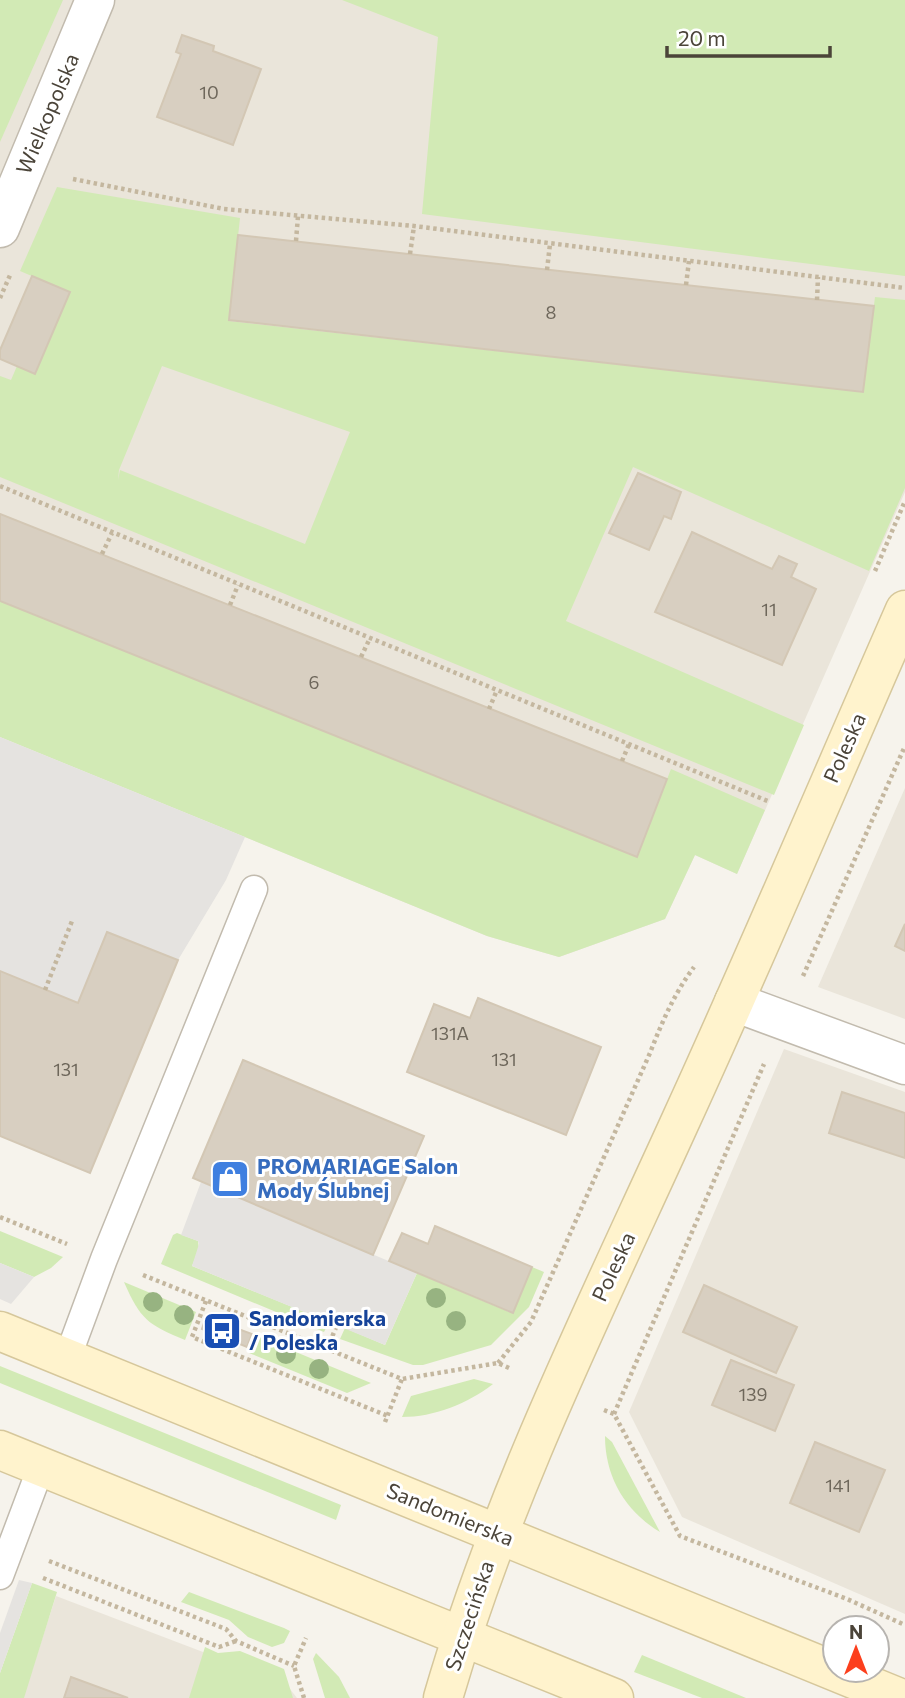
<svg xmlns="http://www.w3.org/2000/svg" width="905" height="1698" font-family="Commissioner,sans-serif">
  <rect width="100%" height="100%" fill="#f6f3ec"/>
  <!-- residential -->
  <g fill="#eae5da">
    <path d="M0,0H905V492L737,874L695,855L665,919L559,957L487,936L0,737Z"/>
    <path d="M905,788V1019L818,987Z"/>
    <path d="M784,1049L905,1092V1614L682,1517L629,1412Z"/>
    <path d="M56,1596L203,1652L290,1689L297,1698H23Z"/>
  </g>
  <!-- green -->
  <g fill="#d2eab5" fill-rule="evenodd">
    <path d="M0,0H63L0,142Z"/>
    <path d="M342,0H905V276L422,214L438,37Z"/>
    <path d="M57,187L240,218L229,321L863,392L875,297L905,300V488L869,571L633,467L566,621L804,725L774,795L0,477V376L11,380L17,366L35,373L69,292L20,271ZM162,366L350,432L305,544L120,470L118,480L119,470Z"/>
    <path d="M0,601L637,856L671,769L765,810L737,874L695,855L665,919L559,957L487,936L0,737Z"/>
    <path d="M0,1231L63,1257L51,1268L34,1277L0,1263Z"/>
    <path d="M177,1233L198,1241L199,1249L192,1266L329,1322L324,1332L161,1264L173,1235Z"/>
    <path d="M532,1267L544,1272L529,1307L491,1345L423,1365H413L340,1339L345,1328L385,1345L417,1273L512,1313Z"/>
    <path d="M124,1282L196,1312L185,1340C148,1325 140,1319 124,1282Z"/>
    <path d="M252,1334L371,1383L347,1393L249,1353L247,1347Z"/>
    <path d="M0,1366L341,1505L336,1520L0,1383Z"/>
    <path d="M474,1379L493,1384C467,1404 434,1417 402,1417L411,1396Z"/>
    <path d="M605,1436L612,1442L660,1532C625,1511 605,1477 605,1436Z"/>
    <path d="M32,1583L57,1592L24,1698H0V1673Z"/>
    <path d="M189,1592L284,1628L290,1631L284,1643L272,1647L248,1637L229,1620L181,1602Z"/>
    <path d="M205,1647L218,1653L240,1651L284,1669L293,1698H189Z"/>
    <path d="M316,1653L339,1677L350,1698H325L313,1659Z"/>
    <path d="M642,1655L746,1698H702L634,1672Z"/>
  </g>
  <!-- parking -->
  <g fill="#e5e3e0">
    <path d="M0,737L245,837L226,880L178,960L107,932L78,1003L0,971Z"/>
    <path d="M201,1182L417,1273L385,1345L192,1266L199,1244L198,1241L181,1235Z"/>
    <path d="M0,1263L34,1277L11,1304L0,1299Z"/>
    <path d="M19,1580L32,1583L0,1673V1633Z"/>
  </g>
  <!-- building -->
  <g fill="#d8cfc1" stroke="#d3c7b4" stroke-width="2">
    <path d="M182,35L214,46L213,51L261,69L233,145L157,117L181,54L176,52Z"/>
    <path d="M238,235L874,306L863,392L229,320Z"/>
    <path d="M32,276L70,292L35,374L0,359V350Z"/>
    <path d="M638,473L681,492L671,519L664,516L649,550L609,533Z"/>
    <path d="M0,514L667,779L637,857L0,601Z"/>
    <path d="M692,532L772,569L779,556L797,564L791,577L816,589L782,665L655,612Z"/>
    <path d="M905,924V951L895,946Z"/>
    <path d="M107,932L178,960L90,1173L0,1136V971L78,1003Z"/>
    <path d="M478,998L601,1047L566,1135L407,1072L434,1004L470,1018Z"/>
    <path d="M243,1060L424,1136L373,1255L193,1178Z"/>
    <path d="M842,1092L905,1113V1158L829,1133Z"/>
    <path d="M435,1226L532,1267L513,1313L389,1261L402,1233L428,1244Z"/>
    <path d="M704,1285L797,1327L776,1373L683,1332Z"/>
    <path d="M206,1317L252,1334L247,1347L202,1329Z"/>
    <path d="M731,1360L794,1385L775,1431L712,1405Z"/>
    <path d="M815,1442L885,1470L859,1532L790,1503Z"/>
    <path d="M71,1677L128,1698H64Z"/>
  </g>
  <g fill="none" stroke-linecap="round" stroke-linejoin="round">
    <!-- lane casing -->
    <g stroke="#c2bbae" stroke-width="29">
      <g id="lane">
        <path d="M67,1359L104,1259L254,889"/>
        <path d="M0,1576L41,1467"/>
      </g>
    </g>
    <!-- street casing -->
    <g stroke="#c2bbae" stroke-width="41">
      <g id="street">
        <path d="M0,228L95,0"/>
        <path d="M734,1002L905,1065"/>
      </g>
    </g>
    <!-- secondary casing -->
    <g stroke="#d6c79b" stroke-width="41">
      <g id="secondary">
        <path d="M0,1331L900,1698"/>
        <path d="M0,1450L614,1698"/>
        <path d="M443,1698C501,1498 594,1311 680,1122C758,952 830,781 905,610"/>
      </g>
    </g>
    <!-- path -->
    <g stroke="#c4b79f" stroke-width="4.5" stroke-dasharray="3.5 3.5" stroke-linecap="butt">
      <path d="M73,179L224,209L414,226L905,288"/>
      <path d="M296,241L298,216"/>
      <path d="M410,254L414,226"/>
      <path d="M547,270L550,244"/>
      <path d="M686,285L689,261"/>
      <path d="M0,298L11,273"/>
      <path d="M817,300L818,277"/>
      <path d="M0,486L770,802"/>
      <path d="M102,554L112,533"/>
      <path d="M875,571L905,501"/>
      <path d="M230,605L238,585"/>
      <path d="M361,657L370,638"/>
      <path d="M489,709L497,690"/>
      <path d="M622,761L629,744"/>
      <path d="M803,976L905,746"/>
      <path d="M45,990L72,921"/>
      <path d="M0,1217L67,1244"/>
      <path d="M143,1275L402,1379L498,1363L509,1368"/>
      <path d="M206,1301L192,1337L388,1416"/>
      <path d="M327,1349L337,1325"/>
      <path d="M498,1363L531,1322L650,1053C662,1022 674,994 694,967"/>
      <path d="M604,1410L614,1414L680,1536L847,1599L905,1625"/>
      <path d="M614,1414L764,1064"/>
      <path d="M385,1422L402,1379"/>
      <path d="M49,1561L226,1629L236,1641L294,1666"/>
      <path d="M43,1578L219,1647L236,1641"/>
      <path d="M304,1698L294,1666L306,1638"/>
    </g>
    <!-- lane -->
    <use href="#lane" stroke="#fff" stroke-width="26"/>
    <!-- street -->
    <use href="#street" stroke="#fff" stroke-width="38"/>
    <!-- secondary -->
    <use href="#secondary" stroke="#fff3cd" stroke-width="38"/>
  </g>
  <!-- trees -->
  <g fill="#97b381">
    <circle cx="436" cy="1298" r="10"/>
    <circle cx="153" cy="1302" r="10"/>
    <circle cx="184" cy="1315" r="10"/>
    <circle cx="456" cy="1321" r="10"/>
    <circle cx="286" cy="1354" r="10"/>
    <circle cx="319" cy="1369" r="10"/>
  </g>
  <!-- icons -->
  <defs>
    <g id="shop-square" transform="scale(2.0125)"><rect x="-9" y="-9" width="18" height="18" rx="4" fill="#3f7fe0" stroke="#fff"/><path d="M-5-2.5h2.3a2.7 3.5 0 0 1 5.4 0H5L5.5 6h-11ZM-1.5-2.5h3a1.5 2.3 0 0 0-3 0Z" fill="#fff"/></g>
    <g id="bus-square" transform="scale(2.0125)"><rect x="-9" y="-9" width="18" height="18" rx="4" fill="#1a4fb4" stroke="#fff"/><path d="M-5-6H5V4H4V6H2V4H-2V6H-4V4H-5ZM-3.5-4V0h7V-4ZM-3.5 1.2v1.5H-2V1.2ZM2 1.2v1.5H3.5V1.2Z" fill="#fff"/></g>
  </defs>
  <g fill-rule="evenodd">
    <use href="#shop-square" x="230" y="1179"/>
    <use href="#bus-square" x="222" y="1331"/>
  </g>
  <g text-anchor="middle" stroke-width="6" stroke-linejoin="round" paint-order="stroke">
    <!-- number labels -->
    <g font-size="18" fill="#6e675b">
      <text x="209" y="99">10</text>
      <text x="551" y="319">8</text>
      <text x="769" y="616">11</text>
      <text x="314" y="689">6</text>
      <text x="450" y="1040">131A</text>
      <text x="504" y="1066">131</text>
      <text x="66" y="1076">131</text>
      <text x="753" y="1401">139</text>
      <text x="838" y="1492">141</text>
    </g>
    <!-- street labels -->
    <g font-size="21" fill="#4b4439" stroke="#fff">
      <text transform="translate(48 114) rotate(-67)" y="7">Wielkopolska</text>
      <text transform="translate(845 748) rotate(-66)" y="7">Poleska</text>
      <text transform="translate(614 1267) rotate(-65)" y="7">Poleska</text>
      <text transform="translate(450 1515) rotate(22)" y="7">Sandomierska</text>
      <text transform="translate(470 1616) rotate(-72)" y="7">Szczecińska</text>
    </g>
    <!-- shop labels -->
    <g font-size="21" font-weight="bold" fill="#366cbe" stroke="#fff" text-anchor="start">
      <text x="257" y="1174">PROMARIAGE Salon<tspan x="257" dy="24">Mody Ślubnej</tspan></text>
    </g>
    <!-- transit labels -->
    <g font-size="21" font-weight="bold" fill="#164399" stroke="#fff" text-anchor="start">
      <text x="249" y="1326">Sandomierska<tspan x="249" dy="24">/ Poleska</tspan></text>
    </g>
  </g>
  <!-- north arrow -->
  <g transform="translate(856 1649)"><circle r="33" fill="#ffffff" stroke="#b7b4b0" stroke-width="2"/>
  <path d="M0-5L12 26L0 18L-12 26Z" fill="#fc3f1d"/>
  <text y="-10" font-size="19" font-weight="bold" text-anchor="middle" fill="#4b4439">N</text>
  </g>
  <!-- scale -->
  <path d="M667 46v10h163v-10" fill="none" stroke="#4b4439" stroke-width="3.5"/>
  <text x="678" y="46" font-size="21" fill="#4b4439" stroke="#ffffff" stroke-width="5" paint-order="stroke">20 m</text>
</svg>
